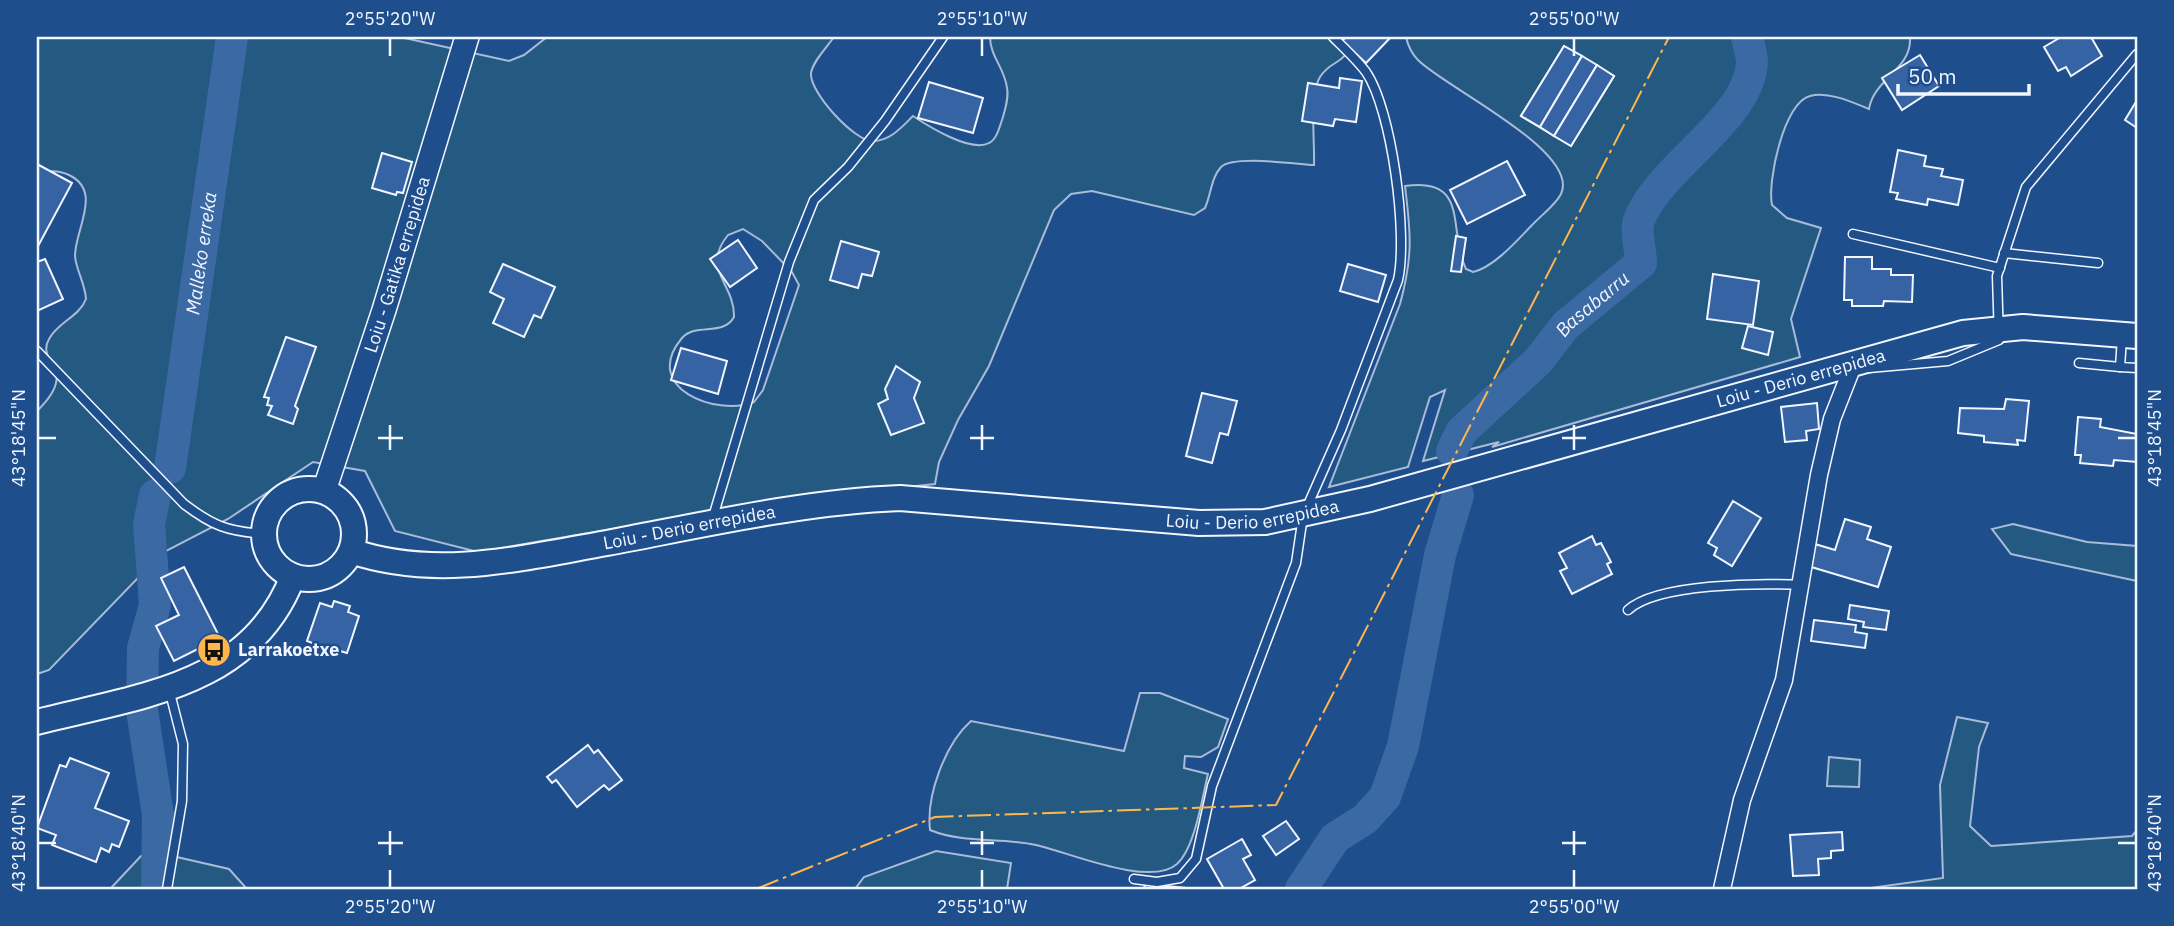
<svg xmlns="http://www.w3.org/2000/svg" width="2174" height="926" font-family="'IBM Plex Sans',sans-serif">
  <rect width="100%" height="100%" fill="#1f4e8c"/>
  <!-- green -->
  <g fill="#245a82" stroke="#a8bbd7" stroke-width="2" fill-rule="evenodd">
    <path d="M37,37H400L509,61L524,55L547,37H834C827,47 813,61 811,73C809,92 855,142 873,141C890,141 902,127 913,116C928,126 971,153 989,143C997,139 999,128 1002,120C1005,110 1009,98 1007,88C1005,69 990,56 990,37H1354C1344,68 1332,58 1320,77C1309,94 1315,144 1314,165C1295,164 1234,155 1221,167C1211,178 1211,195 1205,208L1194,215L1092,191L1071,194L1054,210L989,366L958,420L939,462L935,484L776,501L478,552L395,531L365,471L313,462L228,519L162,553L49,670L37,674V411C81,368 35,364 49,339C58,322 79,317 86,299C85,283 76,270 75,256C75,229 103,191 69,175C58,170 47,170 37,176ZM743,229L762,241L792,272L799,285L763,390L754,402C717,417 640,388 682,338C696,322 723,337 734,317C735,283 700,270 728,235Z"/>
    <path d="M1406,37H1910C1912,70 1874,78 1869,109C1852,102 1828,91 1810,96C1784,102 1767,182 1772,205L1787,218L1821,228L1791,319L1800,357L1492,447L1499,442L1423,461L1445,390L1430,397L1408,467L1329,487L1400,304C1413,257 1411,234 1405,186C1471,177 1447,230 1466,269L1473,272C1495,267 1519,238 1535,222C1543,214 1556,204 1561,194C1581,151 1444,87 1418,60C1411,53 1408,46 1406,37Z"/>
    <path d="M2013,524L2087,542L2137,546V581L2011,554L1992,529Z"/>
    <path d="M1140,693H1160L1228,719L1218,747L1201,757L1185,756L1184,768L1208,774C1202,798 1195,848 1177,864C1150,888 1068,852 1036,845C1001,837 964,844 930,830C926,796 945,744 971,721L1124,751Z"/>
    <path d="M1957,717L1988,723L1979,747L1970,826L1991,846L2132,836L2137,830V889H1863L1943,878L1940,785Z"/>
    <path d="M1829,757L1860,760L1859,787L1827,786Z"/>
    <path d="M936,851L1011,863L1007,889H855L864,877Z"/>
    <path d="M168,855L229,869L247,889H110L141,856Z"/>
  </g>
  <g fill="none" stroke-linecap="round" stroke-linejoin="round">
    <!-- river -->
    <g stroke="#3b69a3" stroke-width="32">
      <path id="s1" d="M1452,451L1461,432L1538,361L1566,325L1641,263C1641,251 1635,230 1639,220C1660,166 1748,121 1752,63C1752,55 1749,45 1747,37"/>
      <path id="s2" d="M170,468L232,37"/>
      <path d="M155,495L149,524L155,605L143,648L142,710L158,815L157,884"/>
      <path d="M1301,889L1335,838L1365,819L1385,797L1403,746L1440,555L1458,495"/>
    </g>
  </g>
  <!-- building -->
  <g fill="#3563a3" stroke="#f2f6ff" stroke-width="2">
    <path d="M1346,37H1388L1390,38L1366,63L1342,41Z"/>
    <path d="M2061,37H2091L2102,56L2071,76L2066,67L2058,71L2044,47Z"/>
    <path d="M1564,46L1614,76L1571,146L1521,116Z"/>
    <path d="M1564,46L1582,56L1540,127L1521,116Z"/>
    <path d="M1920,55L1939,86L1902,110L1882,78Z"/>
    <path d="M1582,56L1597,65L1554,136L1540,127Z"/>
    <path d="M1597,65L1614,76L1571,146L1554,136Z"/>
    <path d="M1340,78L1362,81L1356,122L1335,119L1333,126L1302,121L1308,83L1339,88Z"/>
    <path d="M929,82L983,98L973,133L918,118Z"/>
    <path d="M2137,100V128L2125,120Z"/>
    <path d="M1898,150L1926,156L1924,166L1943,169L1941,176L1963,180L1958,205L1928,199L1927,205L1896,199L1898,193L1890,192Z"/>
    <path d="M382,153L412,162L403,193L397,192L396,195L372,188Z"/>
    <path d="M1507,161L1525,195L1467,224L1450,190Z"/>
    <path d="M37,164L72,183L37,248Z"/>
    <path d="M1456,236L1466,238L1461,272L1451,271Z"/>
    <path d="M738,240L757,268L730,287L710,259Z"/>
    <path d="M841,241L879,252L872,276L862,274L858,288L830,280Z"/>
    <path d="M1845,257H1872V269H1891V275H1913L1912,302L1884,301L1883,306H1852V300H1844Z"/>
    <path d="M45,259L63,299L37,311V262Z"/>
    <path d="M503,264L555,287L541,318L534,315L524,337L493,323L504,299L490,292Z"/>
    <path d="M1348,264L1386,275L1378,302L1340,291Z"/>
    <path d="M1713,274L1759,281L1753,325L1707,319Z"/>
    <path d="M1748,326L1773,332L1768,355L1742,348Z"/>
    <path d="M286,337L316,347L295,406L298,409L293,424L268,415L272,406L267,405L269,398L264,397Z"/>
    <path d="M681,348L727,361L718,394L671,380Z"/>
    <path d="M896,366L920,382L914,398L924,423L891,435L878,404L888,399L885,389Z"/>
    <path d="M1202,393L1237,401L1228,435L1220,433L1212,463L1186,456Z"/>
    <path d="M2006,399L2029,401L2025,441L2017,440L2018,445L1984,442V436L1958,433L1960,408L2004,409Z"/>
    <path d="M1817,403L1819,429L1806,431L1807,440L1785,442L1781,407Z"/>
    <path d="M2078,417L2101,419L2100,427L2137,434V462L2114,460L2113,466L2080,463L2081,455H2075Z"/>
    <path d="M1733,501L1761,518L1732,566L1714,555L1717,548L1708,543Z"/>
    <path d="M1845,519L1871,527L1867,539L1891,547L1878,587L1808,566L1815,544L1835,550Z"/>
    <path d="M1592,536L1596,545L1601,543L1611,562L1607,564L1612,574L1572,594L1560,571L1567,568L1559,553Z"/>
    <path d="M184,567L220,638L174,661L156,626L179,615L161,578Z"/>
    <path d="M334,601L350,606L348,612L359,616L347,653L333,649L332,651L307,641L320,603L332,607Z"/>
    <path d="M1850,605L1889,611L1886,630L1863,627L1864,622L1848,619Z"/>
    <path d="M1814,620L1856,625L1855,632L1867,634L1865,648L1811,641Z"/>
    <path d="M588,745L594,753L598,750L622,780L609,790L604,785L577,807L556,780L552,783L547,777Z"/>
    <path d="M70,758L109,773L95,808L129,821L119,847L112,844L109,852L101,848L96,862L52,845L56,835L37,828L60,765L66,767Z"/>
    <path d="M1286,821L1299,839L1276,855L1263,836Z"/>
    <path d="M1842,832L1843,850L1831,851V858L1818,859L1819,875L1793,876L1790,835Z"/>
    <path d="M1242,839L1251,855L1243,859L1255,880L1239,889H1224L1207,859Z"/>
    <path d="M1145,884L1197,889H1144Z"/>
  </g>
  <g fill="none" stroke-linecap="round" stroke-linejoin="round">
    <!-- lane casing -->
    <g stroke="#f2f6ff" stroke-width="11">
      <g id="lane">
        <path d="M1853,234L2000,268"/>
        <path d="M2004,253L2098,263"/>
        <path d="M2122,338L2120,367L2137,368"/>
        <path d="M37,351L184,504C213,526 227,531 263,534"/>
        <path d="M2079,363L2120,367"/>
        <path d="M1869,368L1948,361L1999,340L1997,276L2026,187L2137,54"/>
        <path d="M713,517L789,262L814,200L848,167L885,121L943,37"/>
        <path d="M1628,610C1657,583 1761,583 1802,585"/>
        <path d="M1134,879L1157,882L1180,878L1196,859L1212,786L1296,563L1303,516L1341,430L1398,280C1408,235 1392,110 1366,72C1357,60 1344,48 1333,37"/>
        <path d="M167,889L182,801L183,744L169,689"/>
      </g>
    </g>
    <!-- street casing -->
    <g stroke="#f2f6ff" stroke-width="19">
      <path id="street" d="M1722,889L1742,800L1784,680L1819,475L1832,419L1854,363"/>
    </g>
    <!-- secondary casing -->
    <g stroke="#f2f6ff" stroke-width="26">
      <g id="secondary">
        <path id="s3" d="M324,491L384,310L467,37"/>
      </g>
    </g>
    <!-- primary casing -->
    <g stroke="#f2f6ff" stroke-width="28">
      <g id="primary">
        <circle cx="309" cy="534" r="45"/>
        <path id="s4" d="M351,551C437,580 521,558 607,543C703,525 802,502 900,498L1199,523L1265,522L1370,499L1963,333L2023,327L2137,336"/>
        <path d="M37,722C137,696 251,687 293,576"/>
      </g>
    </g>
    <!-- lane -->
    <use href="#lane" stroke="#1f4e8c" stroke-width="8"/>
    <!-- street -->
    <use href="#street" stroke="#1f4e8c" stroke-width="16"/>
    <!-- secondary -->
    <use href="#secondary" stroke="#1f4e8c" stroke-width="23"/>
    <!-- primary -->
    <use href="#primary" stroke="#1f4e8c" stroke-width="24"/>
    <!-- power -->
    <path stroke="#ffb74d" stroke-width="2" stroke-dasharray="24 5 3.5 5" stroke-linecap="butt" d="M756,889L935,817L1276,805L1669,37"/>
  </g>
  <!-- ticks -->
  <path fill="none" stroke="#f2f6ff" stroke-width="2.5" d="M390,38V56M982,38V56M1574,38V56M390,425V450M982,425V450M1574,425V450M38,438H56M378,438H403M970,438H994M1562,438H1586M2118,438H2136M390,831V855M982,831V855M1574,831V855M38,843H56M378,843H403M970,843H994M1562,843H1586M2118,843H2136M390,870V888M982,870V888M1574,870V888"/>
  <!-- icons -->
  <defs>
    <g id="bus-disc" transform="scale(1.75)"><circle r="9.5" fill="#ffb74d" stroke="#1f4e8c"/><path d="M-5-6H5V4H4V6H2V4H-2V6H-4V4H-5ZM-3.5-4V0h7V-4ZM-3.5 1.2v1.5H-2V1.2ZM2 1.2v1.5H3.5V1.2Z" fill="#111"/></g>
  </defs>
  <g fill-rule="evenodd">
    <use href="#bus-disc" x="214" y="650"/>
  </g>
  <g text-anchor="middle" stroke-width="5" stroke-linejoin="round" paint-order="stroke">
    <!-- street labels -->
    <g font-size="18" fill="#f2f6ff" stroke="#1f4e8c">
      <text dy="6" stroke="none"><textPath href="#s3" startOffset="238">Loiu - Gatika errepidea</textPath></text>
      <text dy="6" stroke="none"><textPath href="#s4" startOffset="1477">Loiu - Derio errepidea</textPath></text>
      <text dy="6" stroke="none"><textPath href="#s4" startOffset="910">Loiu - Derio errepidea</textPath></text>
      <text dy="6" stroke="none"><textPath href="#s4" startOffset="343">Loiu - Derio errepidea</textPath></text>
    </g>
    <!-- poi labels -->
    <g font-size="18" font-weight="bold" fill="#f2f6ff" stroke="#1f4e8c" text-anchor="start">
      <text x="238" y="656">Larrakoetxe</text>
    </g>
    <!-- water labels -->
    <g font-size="19" font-style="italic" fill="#f2f6ff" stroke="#1f4e8c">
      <text dy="7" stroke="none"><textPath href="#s2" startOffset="217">Malleko erreka</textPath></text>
      <text dy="7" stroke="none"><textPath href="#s1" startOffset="205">Basabarru</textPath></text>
    </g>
  </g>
  <!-- border -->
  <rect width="2174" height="926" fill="none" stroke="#1f4e8c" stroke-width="77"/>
  <!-- scale -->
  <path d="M1898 84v10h131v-10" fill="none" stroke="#f2f6ff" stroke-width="3.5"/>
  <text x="1908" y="84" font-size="21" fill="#f2f6ff" stroke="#1f4e8c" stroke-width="5" paint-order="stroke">50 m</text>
  <rect x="38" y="38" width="2098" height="850" fill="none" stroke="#f2f6ff" stroke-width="2.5"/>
  <g font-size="18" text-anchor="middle" fill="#f2f6ff">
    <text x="390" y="25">2°55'20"W</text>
    <text x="982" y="25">2°55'10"W</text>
    <text x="1574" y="25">2°55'00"W</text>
    <text transform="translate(19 438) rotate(-90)" y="6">43°18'45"N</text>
    <text transform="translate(2155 438) rotate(-90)" y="6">43°18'45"N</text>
    <text transform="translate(19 843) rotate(-90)" y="6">43°18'40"N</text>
    <text transform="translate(2155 843) rotate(-90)" y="6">43°18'40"N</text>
    <text x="390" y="913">2°55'20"W</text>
    <text x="982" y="913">2°55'10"W</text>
    <text x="1574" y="913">2°55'00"W</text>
  </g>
</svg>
